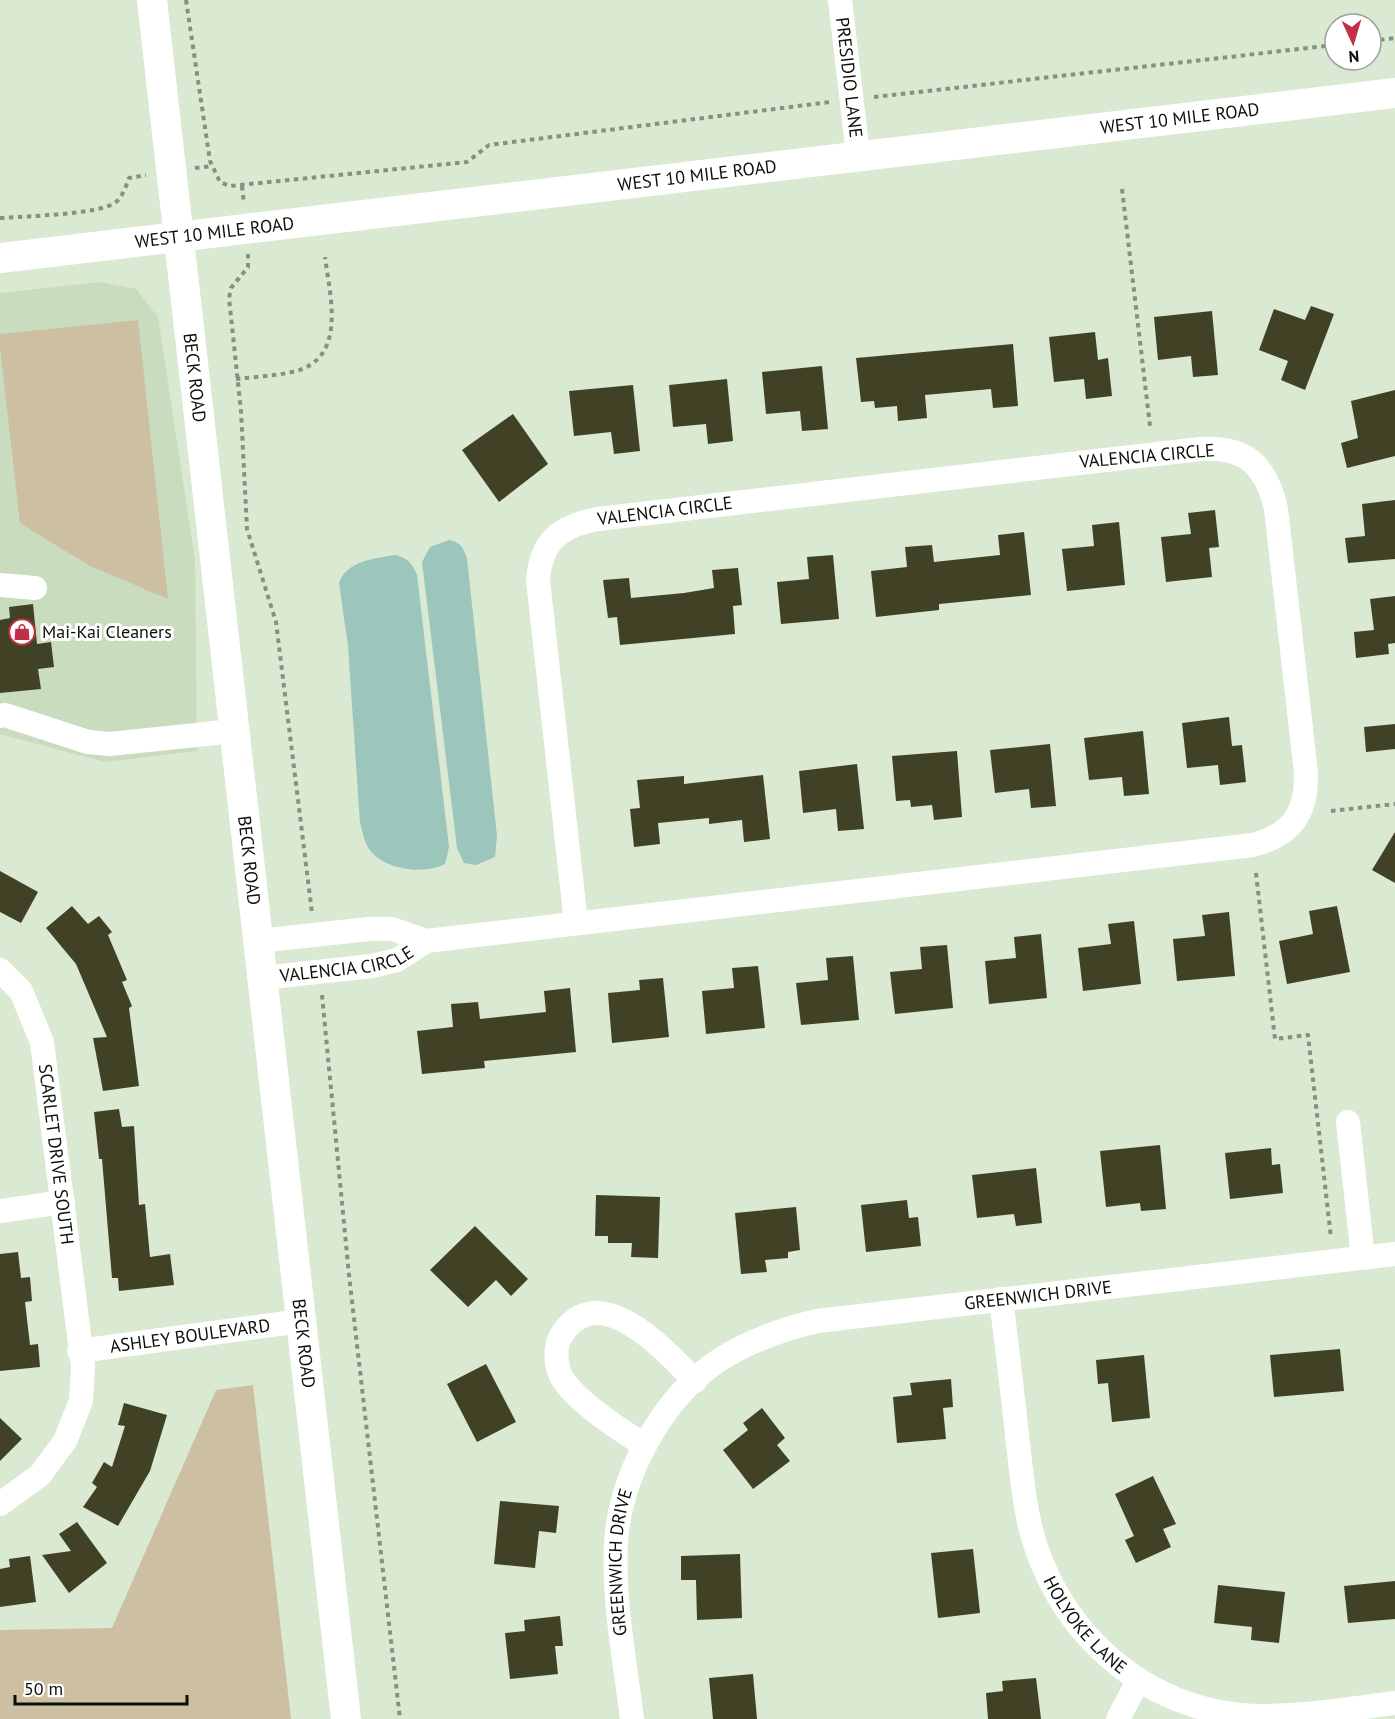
<svg xmlns="http://www.w3.org/2000/svg" width="1395" height="1719" font-family="'PT Sans',sans-serif">
  <rect width="100%" height="100%" fill="#dae9d1"/>
  <!-- built -->
  <path fill="#cadcbe" d="M100,282L136,289L158,317L195,560L197,751L104,762L0,734V293Z"/>
  <!-- green -->
  <g fill="#ccbfa2">
    <path d="M138,320L168,599L90,566L20,523L0,348V334Z"/>
    <path d="M253,1385L291,1719H0V1630L112,1628L216,1390Z"/>
  </g>
  <!-- water -->
  <g fill="#9cc5bb">
    <path d="M449,540C461,542 463,548 467,558L497,836L495,857L476,865L464,863L457,848L422,562L430,547Z"/>
    <path d="M395,555C408,558 412,563 417,575L449,847L445,864C425,875 384,870 370,850C364,843 363,832 360,823L348,646L339,583C345,562 375,558 395,555Z"/>
  </g>
  <!-- building -->
  <g fill="#414225">
    <path d="M1311,306L1334,314L1305,390L1281,380L1288,361L1259,350L1274,309L1305,320Z"/>
    <path d="M1212,311L1218,375L1193,377L1191,356L1158,360L1154,317Z"/>
    <path d="M1095,332L1098,360L1108,358L1112,396L1086,399L1084,379L1054,382L1049,337Z"/>
    <path d="M1013,344L1018,406L993,408L991,389L925,395L927,418L898,421L897,406L875,408L874,401L861,402L856,358Z"/>
    <path d="M822,366L828,429L802,431L800,411L766,414L762,372Z"/>
    <path d="M727,379L733,441L708,444L706,424L673,427L669,385Z"/>
    <path d="M633,385L640,451L614,454L611,432L574,436L569,391Z"/>
    <path d="M1395,390V456L1347,468L1341,443L1358,438L1351,401Z"/>
    <path d="M513,414L548,464L499,502L462,450Z"/>
    <path d="M1395,500V559L1348,563L1345,538L1365,536L1362,504Z"/>
    <path d="M1215,510L1219,547L1209,548L1212,577L1166,582L1161,537L1191,534L1188,513Z"/>
    <path d="M1119,522L1125,585L1067,591L1062,549L1094,546L1092,525Z"/>
    <path d="M1024,532L1031,595L939,604V610L876,617L871,571L907,567L905,547L932,545L934,562L1000,555L998,535Z"/>
    <path d="M833,555L839,619L781,624L777,582L809,579L807,557Z"/>
    <path d="M738,568L742,605L733,606L735,634L620,645L617,617L608,618L603,580L629,578L631,598L684,593L714,588L712,570Z"/>
    <path d="M1395,596V643L1388,644L1389,654L1356,658L1354,632L1374,630L1370,599Z"/>
    <path d="M33,604L37,644L51,642L54,667L38,669L41,689L0,693V620L10,618L9,607Z"/>
    <path d="M1229,717L1232,746L1242,745L1246,782L1220,785L1218,765L1187,768L1182,723Z"/>
    <path d="M1395,724V749L1366,752L1364,727Z"/>
    <path d="M1143,731L1149,794L1124,796L1122,777L1089,780L1084,738Z"/>
    <path d="M1050,744L1056,806L1031,808L1029,789L995,793L990,750Z"/>
    <path d="M957,751L962,817L934,820L932,805L911,807L910,800L896,801L892,756Z"/>
    <path d="M857,764L864,829L838,831L836,809L803,813L799,771Z"/>
    <path d="M763,775L770,839L744,842L742,820L709,824V818L658,823L660,844L634,847L630,809L640,808L637,780L684,776V784Z"/>
    <path d="M1395,832V883L1372,870Z"/>
    <path d="M0,871L38,892L21,923L0,912Z"/>
    <path d="M72,906L88,924L99,916L112,932L108,935L127,980L122,982L132,1006L129,1008L139,1086L103,1091L93,1038L107,1037L76,964L46,928Z"/>
    <path d="M1337,906L1350,972L1287,984L1279,941L1313,934L1309,911Z"/>
    <path d="M1229,912L1235,976L1177,981L1173,939L1205,936L1202,915Z"/>
    <path d="M1134,921L1141,984L1083,991L1078,948L1111,944L1108,924Z"/>
    <path d="M1041,934L1047,998L989,1004L985,961L1016,958L1014,937Z"/>
    <path d="M947,945L953,1008L895,1014L890,972L922,969L920,947Z"/>
    <path d="M853,956L859,1020L801,1025L796,983L828,980L826,958Z"/>
    <path d="M758,966L765,1028L706,1034L702,991L734,988L732,968Z"/>
    <path d="M663,978L669,1037L612,1043L608,993L640,990L639,980Z"/>
    <path d="M570,988L576,1052L484,1061L485,1068L422,1074L417,1031L453,1027L451,1004L478,1002L480,1019L546,1012L544,991Z"/>
    <path d="M119,1109L122,1127L134,1126L139,1205L145,1204L150,1257L170,1254L174,1285L119,1291L118,1278H112L102,1159H99L94,1112Z"/>
    <path d="M1160,1145L1166,1209L1141,1211L1140,1203L1106,1207L1100,1151Z"/>
    <path d="M1271,1148L1272,1165L1280,1164L1283,1193L1230,1199L1225,1153Z"/>
    <path d="M1036,1168L1042,1223L1016,1226L1014,1214L977,1218L972,1175Z"/>
    <path d="M596,1195L660,1197L658,1258L631,1257L632,1243H608V1236H595Z"/>
    <path d="M907,1200L909,1218L918,1217L921,1246L866,1252L861,1205Z"/>
    <path d="M796,1207L800,1250L788,1252V1258L765,1260L767,1272L741,1274L735,1213Z"/>
    <path d="M475,1226L528,1279L511,1296L496,1280L468,1307L430,1270Z"/>
    <path d="M18,1252L21,1278L30,1277L32,1301L25,1302L30,1345L38,1344L40,1367L0,1371V1254Z"/>
    <path d="M1340,1349L1344,1391L1274,1397L1270,1355Z"/>
    <path d="M1144,1355L1150,1418L1112,1422L1108,1383L1098,1384L1096,1360Z"/>
    <path d="M486,1364L516,1422L477,1442L447,1384Z"/>
    <path d="M951,1379L953,1407L943,1408L946,1439L897,1443L893,1397L912,1395L910,1383Z"/>
    <path d="M124,1403L167,1415L150,1471L118,1526L83,1507L97,1487L92,1483L104,1462L112,1467L125,1426L118,1425Z"/>
    <path d="M762,1408L785,1438L777,1445L790,1461L753,1489L723,1450L748,1430L743,1423Z"/>
    <path d="M0,1418L22,1439L0,1461Z"/>
    <path d="M1153,1476L1176,1524L1163,1529L1171,1547L1136,1563L1125,1540L1134,1536L1115,1494Z"/>
    <path d="M500,1501L559,1506L556,1533L539,1531L535,1568L494,1564Z"/>
    <path d="M77,1522L107,1563L69,1593L42,1555L71,1551L59,1534Z"/>
    <path d="M973,1549L980,1613L938,1618L931,1553Z"/>
    <path d="M740,1554L742,1618L697,1620L696,1580H681V1556Z"/>
    <path d="M30,1556L36,1602L0,1607V1569L10,1567L9,1559Z"/>
    <path d="M1395,1581V1619L1348,1623L1344,1586Z"/>
    <path d="M1218,1585L1285,1592L1279,1643L1251,1640L1252,1627L1214,1623Z"/>
    <path d="M560,1616L563,1646H555L558,1674L510,1679L505,1633L525,1631L524,1620Z"/>
    <path d="M753,1674L757,1719H713L709,1678Z"/>
    <path d="M1036,1678L1041,1719H988L986,1693L1003,1691L1002,1681Z"/>
  </g>
  <g fill="none" stroke-linecap="round" stroke-linejoin="round">
    <!-- path -->
    <g stroke="#86917f" stroke-width="4" stroke-dasharray="4.5 4.5" stroke-linecap="butt">
      <path d="M186,0L210,161L220,182L230,186L467,162L489,145L830,102"/>
      <path d="M1371,41L1395,38"/>
      <path d="M874,97L1335,45"/>
      <path d="M195,168L212,166"/>
      <path d="M242,186L244,204"/>
      <path d="M1122,189L1150,426"/>
      <path d="M0,218C23,216 100,215 116,202C123,196 126,186 129,178L146,175"/>
      <path d="M248,254V267L231,288L229,298L241,411L247,529L276,622L312,913"/>
      <path d="M236,379C254,377 274,376 292,372C348,360 330,297 325,257"/>
      <path d="M1331,811L1395,804"/>
      <path d="M1256,873L1275,1039L1308,1035L1331,1238"/>
      <path d="M322,995L349,1275L400,1719"/>
    </g>
    <!-- minor -->
    <g stroke="#fff" stroke-width="24">
      <path id="s1" d="M840,0L858,155"/>
      <path d="M0,585L35,588"/>
      <path d="M0,716L5,715L88,742L110,744L234,731"/>
      <path d="M258,941L369,929H392L426,941L1253,845C1292,835 1307,813 1306,773L1276,509C1266,465 1246,446 1200,449L598,519C560,526 541,541 538,580L576,923"/>
      <path id="s2" d="M0,970L21,991L42,1042L83,1367L81,1401L65,1441L40,1475L0,1504"/>
      <path id="s3" d="M262,978L372,966L397,960L426,941"/>
      <path d="M1348,1122L1363,1258"/>
      <path d="M0,1211L63,1202"/>
      <path id="s4" d="M1001,1299C1007,1347 1013,1396 1018,1444C1022,1478 1025,1514 1036,1547C1067,1638 1144,1705 1241,1715C1292,1719 1345,1709 1395,1703"/>
      <path id="s5" d="M79,1351L301,1321"/>
      <path d="M644,1445C619,1429 578,1403 562,1378C555,1365 554,1346 562,1334C599,1277 666,1351 695,1381"/>
      <path id="s6" d="M632,1719C625,1661 613,1601 616,1543C620,1475 663,1396 721,1359C751,1340 783,1329 817,1321L1395,1254"/>
      <path d="M1118,1719L1138,1681"/>
    </g>
    <!-- major -->
    <g stroke="#fff" stroke-width="30">
      <path id="s7" d="M152,0L346,1719"/>
      <path id="s8" d="M0,258L1395,93"/>
    </g>
  </g>
  <!-- icons -->
  <defs>
    <g id="shop-ring" transform="scale(1.35)"><circle r="9.5" fill="#fff" stroke="#bf2f47" stroke-width="1.5"/><path d="M-5-2.5h2.3a2.7 3.5 0 0 1 5.4 0H5L5.5 6h-11ZM-1.5-2.5h3a1.5 2.3 0 0 0-3 0Z" fill="#bf2f47"/></g>
  </defs>
  <g fill-rule="evenodd">
    <use href="#shop-ring" x="22" y="632"/>
  </g>
  <g text-anchor="middle" stroke-width="6" stroke-linejoin="round" paint-order="stroke">
    <!-- street labels -->
    <g font-size="18" fill="#0b1008" stroke="#fff">
      <text dy="6" stroke="none"><textPath href="#s1" startOffset="78">PRESIDIO LANE</textPath></text>
      <text dy="6" stroke="none"><textPath href="#s8" startOffset="1188">WEST 10 MILE ROAD</textPath></text>
      <text dy="6" stroke="none"><textPath href="#s8" startOffset="702">WEST 10 MILE ROAD</textPath></text>
      <text dy="6" stroke="none"><textPath href="#s8" startOffset="216">WEST 10 MILE ROAD</textPath></text>
      <text dy="6" stroke="none"><textPath href="#s7" startOffset="380">BECK ROAD</textPath></text>
      <text transform="translate(1147 456) rotate(-5)" y="6">VALENCIA CIRCLE</text>
      <text transform="translate(665 511) rotate(-7)" y="6">VALENCIA CIRCLE</text>
      <text dy="6" stroke="none"><textPath href="#s7" startOffset="866">BECK ROAD</textPath></text>
      <text dy="6" stroke="none"><textPath href="#s3" startOffset="86">VALENCIA CIRCLE</textPath></text>
      <text dy="6" stroke="none"><textPath href="#s2" startOffset="198">SCARLET DRIVE SOUTH</textPath></text>
      <text dy="6" stroke="none"><textPath href="#s6" startOffset="722">GREENWICH DRIVE</textPath></text>
      <text dy="6" stroke="none"><textPath href="#s5" startOffset="112">ASHLEY BOULEVARD</textPath></text>
      <text dy="6" stroke="none"><textPath href="#s7" startOffset="1352">BECK ROAD</textPath></text>
      <text dy="6" stroke="none"><textPath href="#s6" startOffset="158">GREENWICH DRIVE</textPath></text>
      <text dy="6" stroke="none"><textPath href="#s4" startOffset="344">HOLYOKE LANE</textPath></text>
    </g>
    <!-- poi labels -->
    <g font-size="18" fill="#0b1008" stroke="#fff" text-anchor="start">
      <text x="42" y="638">Mai-Kai Cleaners</text>
    </g>
  </g>
  <!-- north arrow -->
  <g transform="translate(1353 42) rotate(176)"><circle r="28" fill="#ffffff" stroke="#9d9f9c" stroke-width="1.5"/>
  <path d="M0-4.5L10 22L0 15L-10 22Z" fill="#bf2f47"/>
  <text y="-9" font-size="16" font-weight="bold" text-anchor="middle" fill="#0b1008">N</text>
  </g>
  <!-- scale -->
  <path d="M15 1695v9h172v-9" fill="none" stroke="#0b1008" stroke-width="3"/>
  <text x="24" y="1695" font-size="18" fill="#0b1008" stroke="#ffffff" stroke-width="4.5" paint-order="stroke">50 m</text>
</svg>
